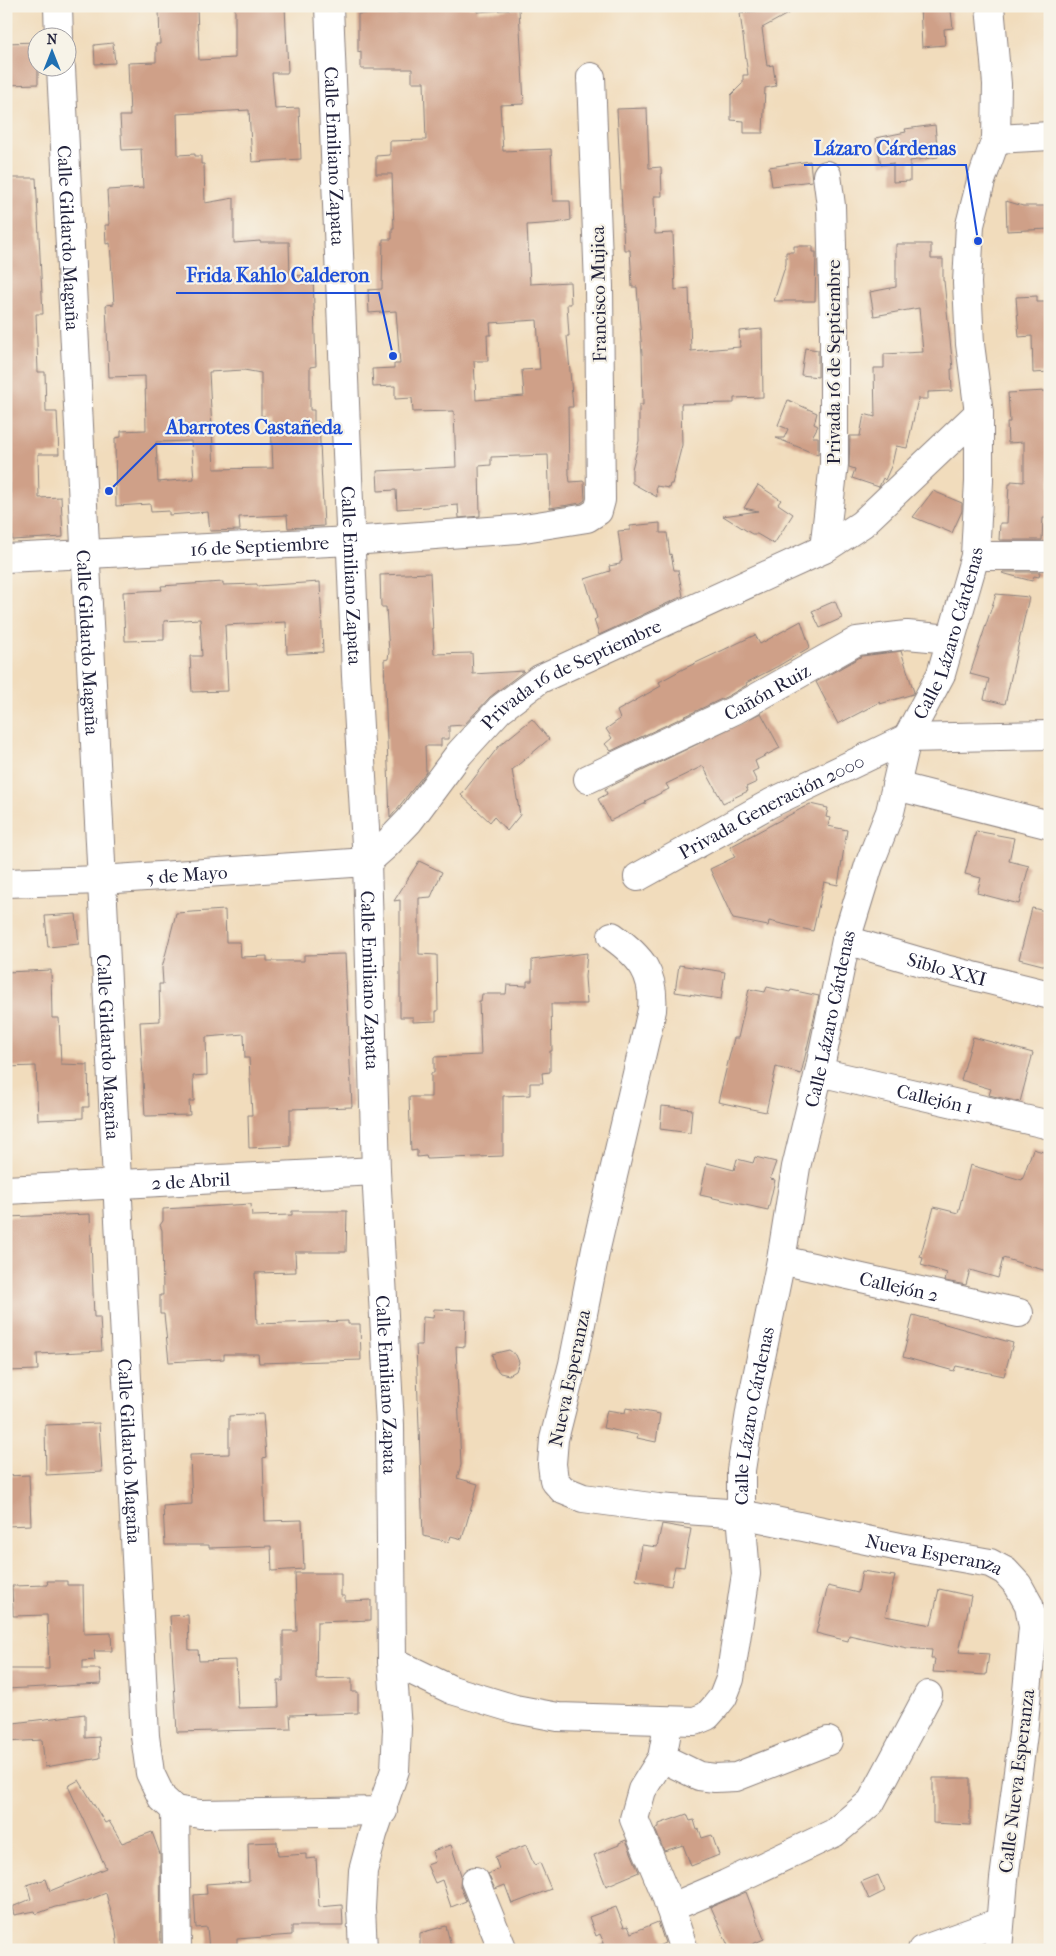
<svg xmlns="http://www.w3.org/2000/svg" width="1056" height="1956" font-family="'IM FELL French Canon',serif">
  <rect width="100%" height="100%" fill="#f7f3e8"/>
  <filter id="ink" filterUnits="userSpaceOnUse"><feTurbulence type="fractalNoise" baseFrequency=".02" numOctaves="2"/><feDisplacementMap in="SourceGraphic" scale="10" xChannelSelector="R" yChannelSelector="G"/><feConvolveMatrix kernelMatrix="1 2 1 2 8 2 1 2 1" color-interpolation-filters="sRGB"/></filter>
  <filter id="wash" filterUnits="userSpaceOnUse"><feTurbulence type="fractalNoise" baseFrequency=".0096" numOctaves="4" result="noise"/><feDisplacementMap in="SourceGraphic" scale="20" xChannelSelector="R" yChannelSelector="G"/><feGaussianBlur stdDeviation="1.12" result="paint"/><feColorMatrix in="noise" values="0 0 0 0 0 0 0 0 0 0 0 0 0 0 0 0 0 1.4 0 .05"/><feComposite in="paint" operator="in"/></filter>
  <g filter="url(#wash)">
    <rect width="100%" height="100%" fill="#f1dcbc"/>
    <g id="blocks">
      <!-- building -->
      <g fill="#cfa088" fill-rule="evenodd">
        <path d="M235,6H285L288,71L287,73H272L275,109L299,108L301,159L252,162L249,110L177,114L178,155L195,154V156H201V164H204L205,203L234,198V243L260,241V242H289L290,276L313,275L316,366L310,367V410H314V422H319L324,526L288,528L287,515L239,517L240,530L210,531L208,512L169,515V511L151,512L150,504L116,506L115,438L121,437V431L146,430L145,376L109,377L106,305L114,304L110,243L106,244L105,225H109L107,190L143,188L141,149L122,150L120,116H130L128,63L156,62V44H160L159,9L197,8L199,60L235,58ZM244,370L261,373V416H265V421H271L273,468L214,469L209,372ZM191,441L194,479L158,482L156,442Z"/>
        <path d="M422,6L477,7V12L519,9L524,104L500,105L503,151L551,149L553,201H570L571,220L556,223L527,225L530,284L570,282L571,304H567L569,336H567L573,407H568L569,475L570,482L584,481L585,500L581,503L550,508L548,455L491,457V465L479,466L480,516L459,518L458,505L397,509L396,490L378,491L377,471L456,467L454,411L413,412L412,398L395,399V386L373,387L372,369L394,368V364H400L396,311L369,313L368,290L382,289L383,239H392V228H394L392,174H376V156L390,155V141L426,140L424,82H412V69H361V51L358,52V14L409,12V9L423,8ZM537,320L540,369L522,370L524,396L476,400L474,361H488L487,335H491L490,323Z"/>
        <path d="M793,6H802L762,28L767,66L773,65L776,86L765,88L763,133H744V121L731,120V95L743,83V75H748L740,13Z"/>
        <path d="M920,6H947V11H951L953,28L944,29L945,45L922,47Z"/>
        <path d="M38,42V84L6,85V43Z"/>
        <path d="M113,43L115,63L95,64L94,45Z"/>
        <path d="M647,108L649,168L661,167L662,196H654L655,234L673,233L675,290L689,288L691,351L740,347L739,331L762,329L763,397L734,398V403L681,404L682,445L672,484H670L669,488L656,486L657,497L632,483V469L639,441V405H643L642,354L637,287H632L630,250H624L617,109Z"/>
        <path d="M935,125L938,157L910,161V181L893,182V163L881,165L876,138L906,132L905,129Z"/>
        <path d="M810,161L812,181L772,186L769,167Z"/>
        <path d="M6,178H36L43,314H36L38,372H45L46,412H57L59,454H38L39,498L61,497L63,537L12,540L10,483L6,484V298H8Z"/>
        <path d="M1006,201L1023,206H1050V229L1007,231Z"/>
        <path d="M896,244H931V259H943V281H944L953,369H951L952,391L928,392V399H918L907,448L896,446L892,464L885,480L883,478L879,487L852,478L855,469L849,467L850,436H860L864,414L875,417L874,368H884V354L923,352L919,308L874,316L870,292L896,287Z"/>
        <path d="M794,246H813V252H816L815,301H774L786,264V252H794Z"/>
        <path d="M1037,296V302H1049L1050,372L1033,373L1032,336L1019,337L1016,297Z"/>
        <path d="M805,348L818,350V377L801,375Z"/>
        <path d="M1046,391L1048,440H1050V518H1043L1042,540H999L1000,523H1007L1009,484H1011V481L1024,482V442L1008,443L1007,422H1010L1008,393Z"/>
        <path d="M788,400L817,413L814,424L818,426L812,437H818V455L776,438H784L788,429L778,425Z"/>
        <path d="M758,485L781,500L778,504L793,514L774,544L757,534H752L723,516L758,511L744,508Z"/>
        <path d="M933,491L962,503V511L952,533L913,517Z"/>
        <path d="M660,523V533H667L670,555L671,554L674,570H678L683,596L599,635L594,620L597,618L585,579L610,571L609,566L620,564V562L622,561L618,531L630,530V526Z"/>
        <path d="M1003,572H1040L1039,577L1034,576L1032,581L1002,573Z"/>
        <path d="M430,573L434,654L472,653L473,674L524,671L490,697L464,725L449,726V739H441V746H425L426,772L390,818L384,660L388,659L389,652L386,607H381L380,575Z"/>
        <path d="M223,582V585L257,584V586L320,582L323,652L287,654L286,622L225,625L228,691L192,692L190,656H202L200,619L164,621V640L125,641L123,592L162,590L161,586Z"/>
        <path d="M996,594L1029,597L1005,704L984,699L989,679L970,674Z"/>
        <path d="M835,601L842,618L820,628L812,611Z"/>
        <path d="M801,621L810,647L780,665L746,683L747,685L728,696L611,751L605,744L612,738L606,729L620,719L617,711L661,686L659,682L683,669L755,635L760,644Z"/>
        <path d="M901,651L914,692L913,694L880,704V702L838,724L816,682L862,656Z"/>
        <path d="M761,713L780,748L755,761L758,769L752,772L757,782L746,787L748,791L723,803L703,766L666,784L669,789L645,801L646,803L610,821L598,799L607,794L605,789Z"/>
        <path d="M532,719L549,739L512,770L520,815L507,831L494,817L490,822L461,795L499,746Z"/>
        <path d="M810,804L828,808L826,817L830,818L828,826L847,830L838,885L824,882L813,931L769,921L768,926L733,919L710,869L735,857L730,847Z"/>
        <path d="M976,831L1014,838L1009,861L1029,866L1019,904L977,893L981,878L965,874Z"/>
        <path d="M419,861L442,872L431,897L419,898V954L437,955L438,1011H436V1021L413,1022V1017H400V900L394,901Z"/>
        <path d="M1032,908L1050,912V967L1019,959Z"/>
        <path d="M225,910L226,942H240L241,957L267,956V961H304V955L345,954L352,1107L290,1109V1146L249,1148L248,1115H252L249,1058H245L244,1034L206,1037L207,1075L193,1076L194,1101H189L190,1115L145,1116L140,1022L160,1021L159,984H163L162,968L176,913Z"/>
        <path d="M76,914L79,944L48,947L45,916Z"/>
        <path d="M587,953L585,977L587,1004H551L552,1051H550V1072L542,1073L543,1083H530V1095L503,1096V1156L427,1159L426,1156L417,1157V1150L411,1151L409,1097H431V1073H434V1057L481,1055L479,1001H481L482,994H506L507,985L527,986V981H532V960Z"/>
        <path d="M679,965L725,972L721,999L675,992Z"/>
        <path d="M51,970L52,1018H59L61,1064L88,1065L89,1107H83V1118L38,1120L36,1066L6,1067V972Z"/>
        <path d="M767,987L790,992L791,990L819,996L801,1074L776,1067L766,1112L718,1102L734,1038H738L749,989L765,992Z"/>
        <path d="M973,1037L1033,1053L1020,1102L989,1095L991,1089L961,1080Z"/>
        <path d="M662,1106L692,1109L690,1133L660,1129Z"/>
        <path d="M1033,1149L1050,1154V1272L1003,1258L998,1278L970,1270L966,1285L945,1281L947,1273L921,1265L923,1258L920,1257L934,1207L958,1213L970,1165L1022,1180Z"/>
        <path d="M755,1157L776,1162L770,1179L775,1180L768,1210L700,1195L707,1163L734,1170L737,1159L753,1163Z"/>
        <path d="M251,1204L252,1216L292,1215V1211H347L346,1252H295L296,1272L255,1273L257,1324L348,1321V1324H360L361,1360L259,1363L258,1354H224V1359L169,1362L164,1314H160V1295H163L162,1230L160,1225L163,1221V1209Z"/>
        <path d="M90,1214L94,1317H100L102,1351L37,1354L38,1370L6,1371V1217Z"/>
        <path d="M434,1309L466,1310L465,1347L456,1346L461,1465L457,1478L478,1484L462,1539L451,1536L449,1542L423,1536L416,1345H422L423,1317L433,1318Z"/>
        <path d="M913,1315L1013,1343L1004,1376L956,1366L954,1371L903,1357Z"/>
        <path d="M509,1350L516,1355L519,1362L516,1371L509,1375L500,1373L495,1367L492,1354Z"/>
        <path d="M626,1408L660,1414L656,1442L637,1438L638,1435L603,1428L607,1410L625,1413Z"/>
        <path d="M263,1414L266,1457L263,1458L265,1521L302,1520L304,1569L272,1571L271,1546L209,1548V1545H165L163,1506L192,1504L190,1455L229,1454V1416Z"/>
        <path d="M99,1423L102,1472L46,1475L45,1425Z"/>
        <path d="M29,1475L31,1525L6,1526V1476Z"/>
        <path d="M662,1524L691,1529L684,1567L675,1566L671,1586L636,1580L642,1545L657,1547Z"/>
        <path d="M862,1571L895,1576L885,1616L931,1625L939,1589L971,1596L959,1652L989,1654L986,1675L933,1672L935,1659H931L932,1650L907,1648L849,1635L848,1641L816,1633L828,1586L858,1593Z"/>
        <path d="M295,1573H341V1596H345V1601L371,1600V1620L317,1622L316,1679L352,1678V1692H358V1713L290,1715L291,1729L177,1732L170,1616L188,1615L189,1650H198L199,1661L236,1660L238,1708L279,1707L278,1681H283V1631H297Z"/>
        <path d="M47,1581H67V1585H83L84,1634L111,1633L112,1651H94L95,1660L83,1661V1669H100L101,1684L6,1689V1669H49L47,1615L13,1616L12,1586L48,1585Z"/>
        <path d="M85,1714V1738L99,1737L100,1758L45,1767L42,1740L6,1742V1724Z"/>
        <path d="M933,1778H970V1825L933,1823Z"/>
        <path d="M79,1780L105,1823L109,1821L122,1843L152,1832L160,1854L161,1950H118L116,1931L106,1893L86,1901L55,1907L36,1914L35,1911L14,1915L12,1907L31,1899L27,1885L46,1879L50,1891L106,1868L68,1786Z"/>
        <path d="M687,1814L690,1821L694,1820L697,1830L699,1829L702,1838L712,1835L719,1855L691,1866L683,1845L664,1851L655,1829L659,1827V1824Z"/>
        <path d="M626,1840L639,1872L606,1886L594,1855L619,1845V1843Z"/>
        <path d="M277,1842L278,1856L306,1854V1859L316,1858L319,1907L342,1905L343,1926H292V1935L237,1939V1950H209L207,1927L196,1928L194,1895L207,1894L206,1884L249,1881L248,1843Z"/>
        <path d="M451,1845L461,1875L460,1886L466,1901L451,1907L442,1880L435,1883L427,1865L435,1862L432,1851Z"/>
        <path d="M526,1845L534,1865L540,1863L551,1889L512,1904L505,1885L495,1889L488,1874L499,1869L495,1857Z"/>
        <path d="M878,1875L885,1891L869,1899L861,1882Z"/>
        <path d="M746,1892L764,1939L739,1950H730L711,1907Z"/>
        <path d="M616,1907L624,1927L628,1926L631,1933L658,1922L665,1943L649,1950H591V1948L604,1943L600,1934L596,1936L589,1917Z"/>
        <path d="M446,1926L452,1950H420V1933Z"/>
      </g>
    </g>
  </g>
  <g filter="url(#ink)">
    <use href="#blocks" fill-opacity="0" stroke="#8a7f7c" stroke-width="1"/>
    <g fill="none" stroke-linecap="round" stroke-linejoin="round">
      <!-- minor casing -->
      <g stroke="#8a7f7c" stroke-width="30">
        <g id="minor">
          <path d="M58,6L59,38"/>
          <path id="s1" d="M329,6L356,676L367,862L376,1171L390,1425L392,1661L397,1729L395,1770L373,1834L363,1871L361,1908L363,1950"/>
          <path id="s2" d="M61,68C86,624 115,1180 145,1736L150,1773L162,1798L175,1810L200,1814L383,1811"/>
          <path d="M996,139L1050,136"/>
          <path d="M824,549L834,464V325L831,206L827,175"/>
          <path d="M975,556H1050"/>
          <path id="s3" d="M6,558L351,541L518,529L587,518L598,511L601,500L599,286L591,77"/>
          <path id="s4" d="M588,779L735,710L857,641L907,635L951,639"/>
          <path d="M896,786L1050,825"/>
          <path id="s5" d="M638,877L771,803L907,738L1050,735"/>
          <path id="s6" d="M6,883L101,880L367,862L385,846L409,821L459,754L500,709L540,679L824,549L862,524L979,413"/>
          <path id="s7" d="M612,936C641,957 655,973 652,1010L596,1248L573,1364L554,1439L552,1464L554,1480L563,1490L583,1498L658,1508L741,1514L900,1547L990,1563L1005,1571L1018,1585L1029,1605L1033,1627L1023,1734L1004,1879L998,1950"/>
          <path id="s8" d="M846,940L945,969L1050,995"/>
          <path id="s9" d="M819,1072L1050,1125"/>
          <path id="s10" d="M6,1190L376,1171"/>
          <path id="s11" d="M781,1260L1019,1313"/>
          <path id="s12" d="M392,1661L452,1690L515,1709L558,1717L695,1721L707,1716L715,1707L723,1697L730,1679L746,1574L741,1514V1470L751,1406L781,1260L796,1167L819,1072L846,940L869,865L890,812L907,738L941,674L975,556L979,481V413L970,344L967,283L970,225L981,181L996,139L997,84L990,6"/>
          <path d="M665,1722L666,1737L662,1758L642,1790L634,1819L665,1893L684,1950"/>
          <path d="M662,1758L699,1776L715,1778L736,1777L828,1741"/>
          <path d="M175,1810L177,1950"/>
          <path d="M475,1881L503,1950"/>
          <path d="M670,1908L726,1884L834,1833L871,1802L928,1695"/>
          <path d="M922,1950L1000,1922"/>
        </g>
      </g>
      <!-- minor -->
      <use href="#minor" stroke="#fff" stroke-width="28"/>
    </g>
  </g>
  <g text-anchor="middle" stroke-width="4.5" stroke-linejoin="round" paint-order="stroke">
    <!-- street labels -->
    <g font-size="19" fill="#22223b" stroke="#f7f3e8">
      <text dy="7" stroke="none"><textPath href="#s1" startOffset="150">Calle Emiliano Zapata</textPath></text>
      <text dy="7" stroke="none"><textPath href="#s2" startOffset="170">Calle Gildardo Magaña</textPath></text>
      <text transform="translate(598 294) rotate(-91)" y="7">Francisco Mujica</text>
      <text transform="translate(833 362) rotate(-90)" y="7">Privada 16 de Septiembre</text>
      <text dy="7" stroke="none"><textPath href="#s3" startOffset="254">16 de Septiembre</textPath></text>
      <text dy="7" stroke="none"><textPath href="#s1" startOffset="570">Calle Emiliano Zapata</textPath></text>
      <text dy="7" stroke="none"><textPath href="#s12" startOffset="1446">Calle Lázaro Cárdenas</textPath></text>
      <text dy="7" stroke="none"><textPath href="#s2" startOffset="575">Calle Gildardo Magaña</textPath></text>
      <text dy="7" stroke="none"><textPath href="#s6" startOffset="644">Privada 16 de Septiembre</textPath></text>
      <text dy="7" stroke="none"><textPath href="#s4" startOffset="199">Cañón Ruiz</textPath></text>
      <text dy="7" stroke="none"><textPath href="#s5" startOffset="151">Privada Generación 2000</textPath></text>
      <text dy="7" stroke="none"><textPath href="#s6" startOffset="181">5 de Mayo</textPath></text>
      <text dy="7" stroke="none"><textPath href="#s8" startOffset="105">Siblo XXI</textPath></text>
      <text dy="7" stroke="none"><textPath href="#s1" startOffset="975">Calle Emiliano Zapata</textPath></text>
      <text dy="7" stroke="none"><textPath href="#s12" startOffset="1041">Calle Lázaro Cárdenas</textPath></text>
      <text dy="7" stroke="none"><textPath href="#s2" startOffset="980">Calle Gildardo Magaña</textPath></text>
      <text dy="7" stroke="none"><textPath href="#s9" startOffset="119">Callejón 1</textPath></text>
      <text dy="7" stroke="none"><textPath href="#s10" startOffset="185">2 de Abril</textPath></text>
      <text dy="7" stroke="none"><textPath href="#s11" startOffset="121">Callejón 2</textPath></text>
      <text transform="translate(569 1378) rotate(-78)" y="7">Nueva Esperanza</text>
      <text dy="7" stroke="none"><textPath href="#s1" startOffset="1380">Calle Emiliano Zapata</textPath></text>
      <text dy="7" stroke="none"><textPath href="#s12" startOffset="636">Calle Lázaro Cárdenas</textPath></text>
      <text dy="7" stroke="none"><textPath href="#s2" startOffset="1385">Calle Gildardo Magaña</textPath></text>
      <text dy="7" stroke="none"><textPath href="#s7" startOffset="962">Nueva Esperanza</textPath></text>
      <text transform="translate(1016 1781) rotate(-83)" y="7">Calle Nueva Esperanza</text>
    </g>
  </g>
  <!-- callouts -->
  <path fill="none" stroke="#1d4ed8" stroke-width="2" d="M978 241L966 165H804M393 356L379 293H176M109 491L156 444H352"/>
  <g fill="#1d4ed8" stroke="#f7f3e8" stroke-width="2">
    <circle cx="978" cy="241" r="5"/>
    <circle cx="393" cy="356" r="5"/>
    <circle cx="109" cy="491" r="5"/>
  </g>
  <g font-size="20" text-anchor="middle" font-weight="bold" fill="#1d4ed8" stroke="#f7f3e8" stroke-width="4.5" stroke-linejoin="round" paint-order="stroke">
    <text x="885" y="155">Lázaro Cárdenas</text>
    <text x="278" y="282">Frida Kahlo Calderon</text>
    <text x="254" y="434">Abarrotes Castañeda</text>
  </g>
  <!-- margin -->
  <rect width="1056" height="1956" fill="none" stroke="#f7f3e8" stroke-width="25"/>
  <!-- north arrow -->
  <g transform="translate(52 52)"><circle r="24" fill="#f7f3e8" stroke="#a29fa3"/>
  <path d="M0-4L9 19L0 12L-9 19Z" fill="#1f6fb2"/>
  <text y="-8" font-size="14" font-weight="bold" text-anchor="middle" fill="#22223b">N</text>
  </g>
</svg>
